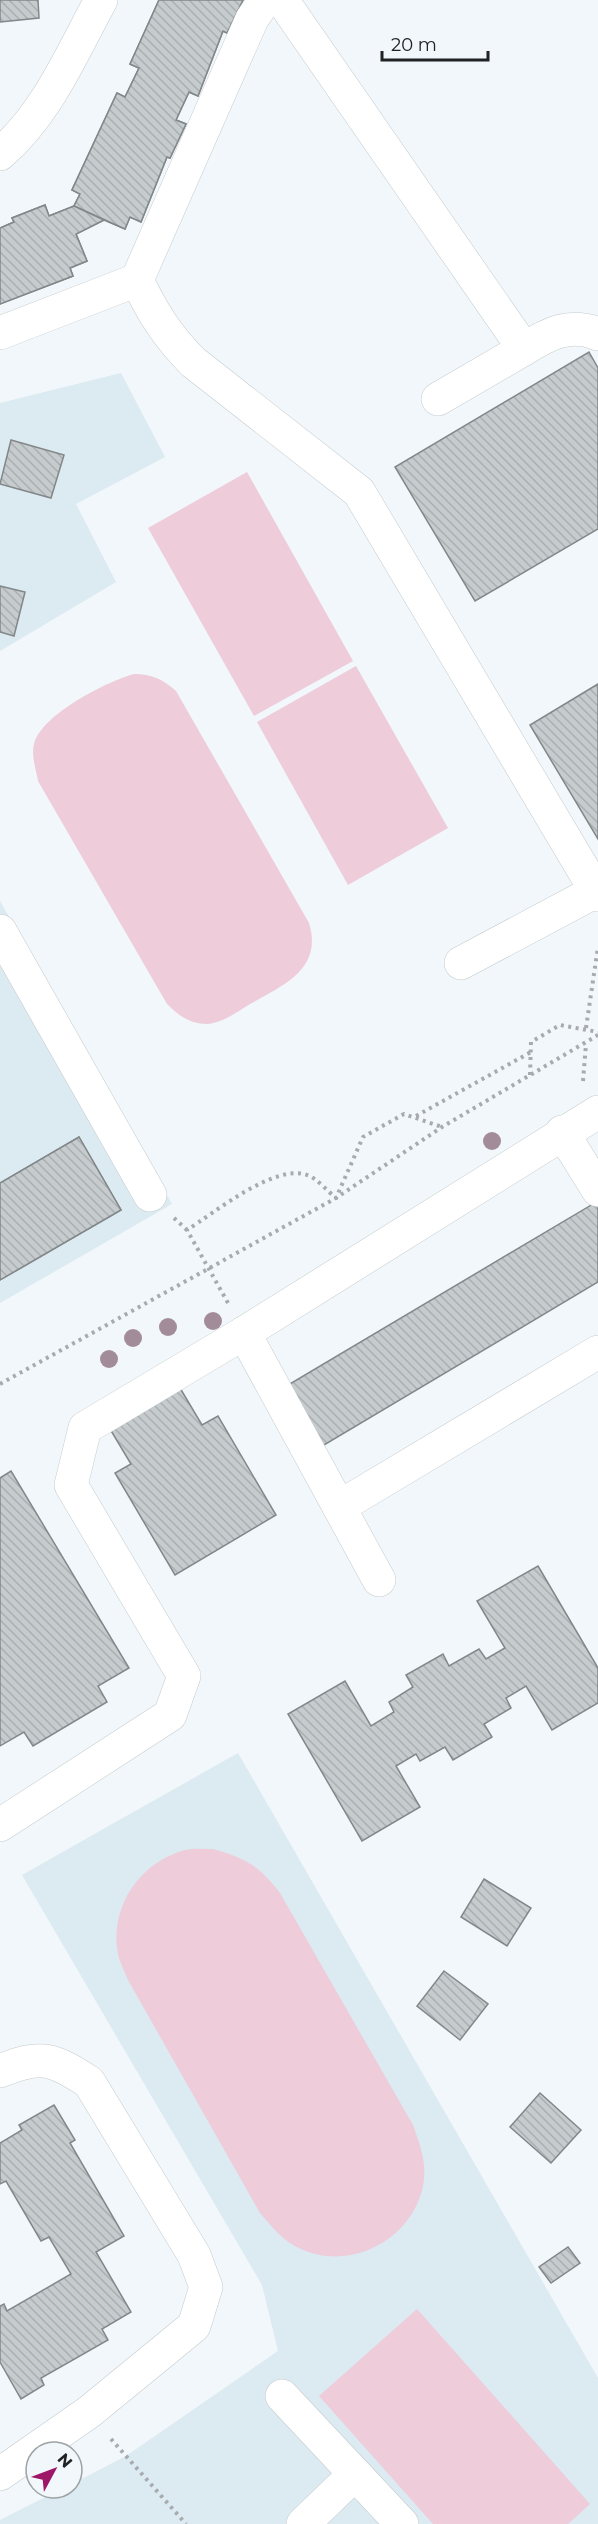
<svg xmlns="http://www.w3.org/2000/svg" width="598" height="2524" font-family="Montserrat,sans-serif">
  <defs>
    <pattern id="building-back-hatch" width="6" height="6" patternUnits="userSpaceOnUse" patternTransform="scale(1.5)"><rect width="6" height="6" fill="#c6ccce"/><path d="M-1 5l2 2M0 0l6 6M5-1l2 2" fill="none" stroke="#aaafb1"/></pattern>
  </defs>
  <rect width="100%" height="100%" fill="#f1f7fa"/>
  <!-- built -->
  <g fill="#dceaf1">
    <path d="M121,373L165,457L76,504L116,582L0,651V403Z"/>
    <path d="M0,901L172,1204L0,1303Z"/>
    <path d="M238,1753L598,2378V2524H0V2520L63,2488H72V2484L126,2456L278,2351L262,2285L22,1875Z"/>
  </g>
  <!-- pitch -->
  <g fill="#eeccda">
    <path d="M247,472L353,661L254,716L148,528Z"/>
    <path d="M356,666L448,828L348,885L257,722Z"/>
    <path d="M134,674C152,674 162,679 176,691L309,923C323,969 284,985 250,1004C237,1012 222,1023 208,1024C190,1024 179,1016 167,1004L38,781C36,769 31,756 34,744C42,714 106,682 134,674Z"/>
    <path d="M213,1849C246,1858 259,1866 280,1893L413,2125C419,2142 426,2160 424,2179C418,2236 353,2273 301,2249C284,2242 272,2227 260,2213L128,1980C125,1972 120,1963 118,1954C109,1907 140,1862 185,1850C194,1848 204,1849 213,1849Z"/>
    <path d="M417,2309L590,2504L568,2524H433L319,2396Z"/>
  </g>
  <!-- building -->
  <g fill="url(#building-back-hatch)" stroke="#828789" stroke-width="1.5">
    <path d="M0,0H38L39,18L0,22Z"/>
    <path d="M159,0H243L227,33L223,31L198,96L189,92L176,120L186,124L170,158L167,157L141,222L130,217L125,229L104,220L76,234L87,261L70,268L73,276L0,304V228L14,222L12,218L45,205L49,216L74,206L80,194L72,190L117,93L125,97L139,68L130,64Z"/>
    <path d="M159,0H243L227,33L223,31L198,96L189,92L176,120L186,124L170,158L167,157L141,222L130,217L125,229L74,206L80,194L72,190L117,93L125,97L139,68L130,64Z"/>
    <path d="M45,205L49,216L74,206L104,220L76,234L87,261L70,268L73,276L0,304V228L14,222L12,218Z"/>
    <path d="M589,352L598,368V529L475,601L395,467Z"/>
    <path d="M11,440L64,455L51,498L0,484Z"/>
    <path d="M0,586L25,592L14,636L0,632Z"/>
    <path d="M598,684V839L530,725Z"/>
    <path d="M79,1137L121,1210L0,1280V1183Z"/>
    <path d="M79,1137L121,1210L0,1280V1183Z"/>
    <path d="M598,1201V1282L319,1448L283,1388Z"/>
    <path d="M180,1388L202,1425L218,1416L276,1515L175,1575L115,1473L131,1464L110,1429Z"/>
    <path d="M11,1471L129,1668L98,1686L107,1702L33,1746L24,1732L0,1746V1478Z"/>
    <path d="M538,1566L598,1668V1703L552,1730L526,1686L506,1698L511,1708L484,1724L492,1737L453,1760L445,1747L420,1761L416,1754L396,1766L420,1807L362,1841L288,1714L345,1681L371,1726L394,1712L389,1702L413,1687L406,1675L443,1654L449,1666L479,1649L486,1659L505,1648L477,1601Z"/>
    <path d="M484,1879L531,1908L507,1946L461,1917Z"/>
    <path d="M444,1971L488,2004L460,2040L417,2006Z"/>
    <path d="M540,2093L581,2130L551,2163L510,2127Z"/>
    <path d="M54,2105L75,2140L70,2143L124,2236L96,2252L131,2312L102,2329L108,2340L41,2378L44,2385L21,2399L0,2362V2306L4,2304L7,2311L71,2274L49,2237L41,2241L6,2181L0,2184V2143L22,2130L19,2125Z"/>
    <path d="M568,2247L580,2263L551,2283L539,2267Z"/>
  </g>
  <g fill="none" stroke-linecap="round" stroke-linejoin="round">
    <!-- minor casing -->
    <g stroke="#c5cbcd" stroke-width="34">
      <g id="minor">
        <path d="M282,0L524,349C548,334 570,322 598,334"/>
        <path d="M0,154C47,114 72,53 101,0"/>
        <path d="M137,280L252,19L265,0"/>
        <path d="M0,333L137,280C152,312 168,337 193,362L359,492L596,891"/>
        <path d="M438,399L524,349"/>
        <path d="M0,931L150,1195"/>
        <path d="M461,963L596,891L598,895"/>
        <path d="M562,1132L598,1190"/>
        <path d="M339,1507L598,1352"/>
        <path d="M379,1580L244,1333L598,1112"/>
        <path d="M0,1825L170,1715L184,1676L71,1485L85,1428L244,1333"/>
        <path d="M0,2071C42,2054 51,2058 89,2082L194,2255L206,2287L194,2326L89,2412L0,2474"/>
        <path d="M282,2396L402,2524"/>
        <path d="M303,2524L355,2474"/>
      </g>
    </g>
    <!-- path -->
    <g stroke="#a7abae" stroke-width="4" stroke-dasharray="3 4.5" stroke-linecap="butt">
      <path d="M586,1028L598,947"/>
      <path d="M530,1075L531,1042L560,1025L598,1032"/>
      <path d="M583,1081L586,1044"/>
      <path d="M416,1116L531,1052"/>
      <path d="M174,1218L187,1230"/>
      <path d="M228,1303L187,1230C214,1213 275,1163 307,1175C317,1178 327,1191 336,1198L363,1137L404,1114L442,1127"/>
      <path d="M0,1384L336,1198L442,1127L598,1035"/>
      <path d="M111,2439L186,2524"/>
    </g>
    <!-- minor -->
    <use href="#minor" stroke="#fff" stroke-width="33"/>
  </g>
  <!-- trees -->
  <g fill="#a38c99">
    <circle cx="492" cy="1141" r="9"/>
    <circle cx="213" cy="1321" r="9"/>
    <circle cx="168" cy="1327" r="9"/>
    <circle cx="133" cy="1338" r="9"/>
    <circle cx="109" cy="1359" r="9"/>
  </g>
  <!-- north arrow -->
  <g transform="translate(54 2470) rotate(49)"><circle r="28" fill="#f1f7fa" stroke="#9da2a4" stroke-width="1.5"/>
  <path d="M0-4.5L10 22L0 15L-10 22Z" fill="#9d1667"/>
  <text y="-9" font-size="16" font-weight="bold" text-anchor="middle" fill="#202223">N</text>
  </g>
  <!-- scale -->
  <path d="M382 51v9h106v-9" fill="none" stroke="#202223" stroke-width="3"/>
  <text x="391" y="51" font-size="18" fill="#202223" stroke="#f1f7fa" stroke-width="4.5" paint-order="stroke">20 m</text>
</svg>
